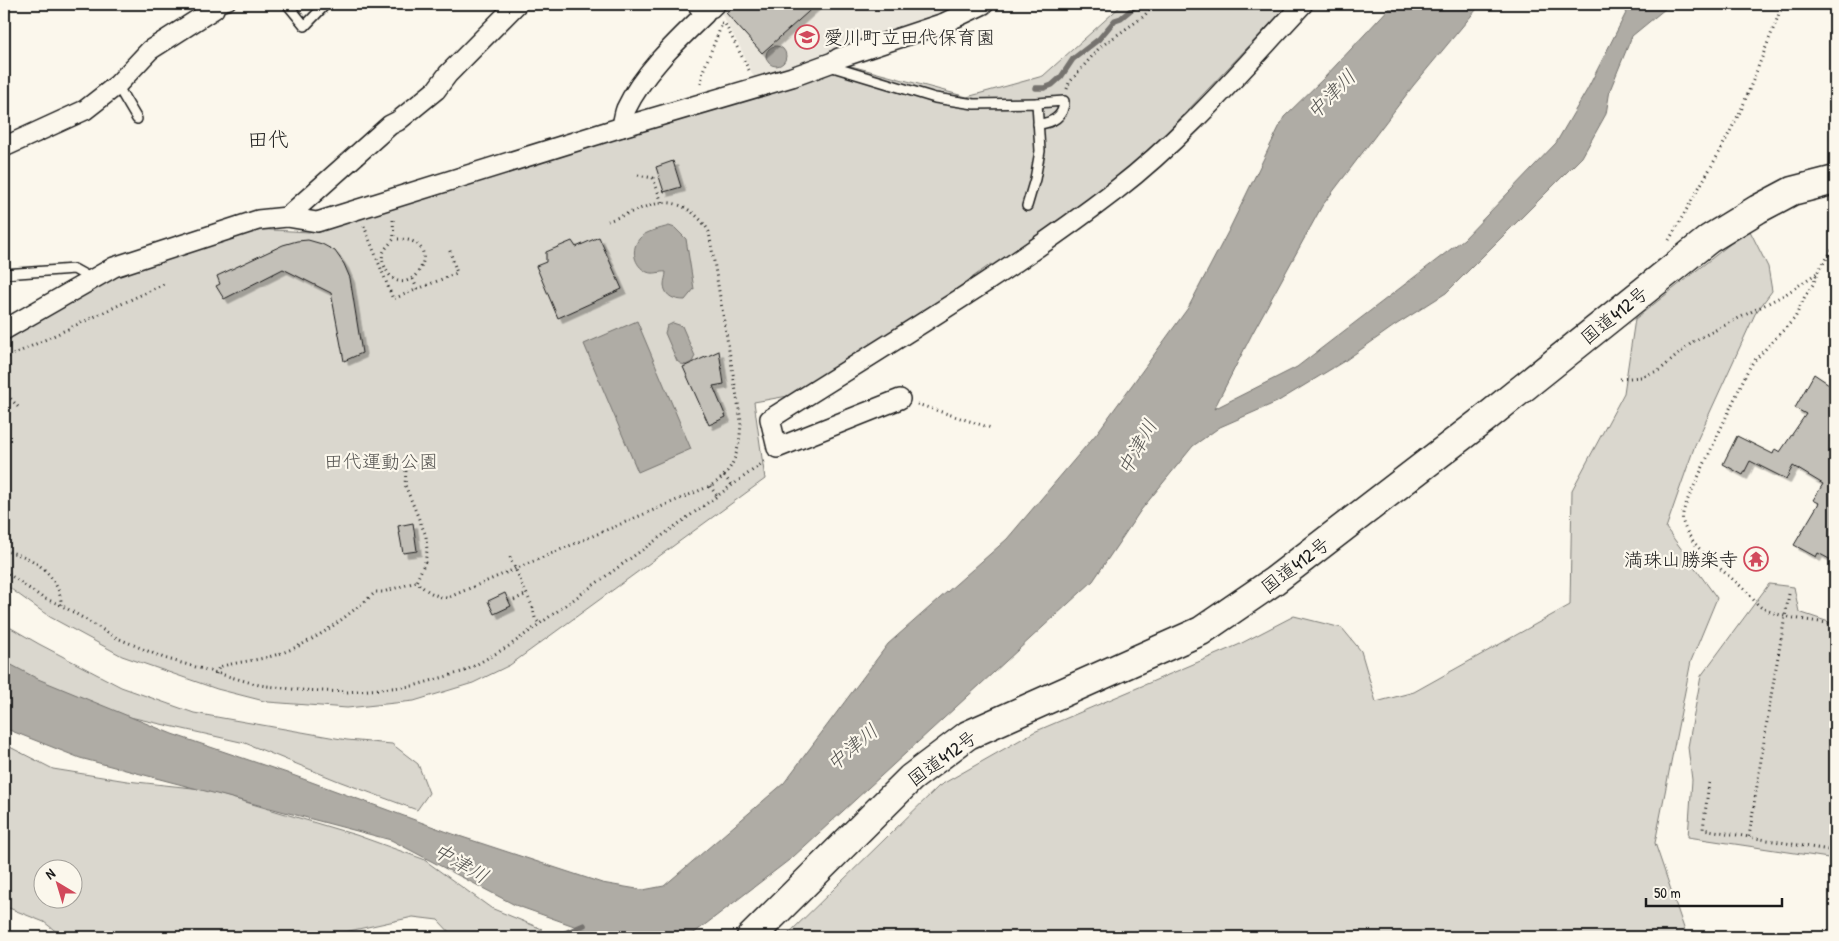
<svg xmlns="http://www.w3.org/2000/svg" width="1839" height="941" font-family="'Patrick Hand','Klee One',sans-serif">
  <defs>
    <filter id="shadow"><feDropShadow dx="4.5" dy="4.5" stdDeviation="0" flood-color="#0004"/></filter>
  </defs>
  <rect width="100%" height="100%" fill="#fbf7ec"/>
  <filter id="ink" filterUnits="userSpaceOnUse"><feTurbulence type="fractalNoise" baseFrequency=".02" numOctaves="2"/><feDisplacementMap in="SourceGraphic" scale="10" xChannelSelector="R" yChannelSelector="G"/><feConvolveMatrix kernelMatrix="1 2 1 2 8 2 1 2 1" color-interpolation-filters="sRGB"/></filter>
  <g filter="url(#ink)">
    <!-- built -->
    <path fill="#eae6dc" d="M731,4H938L941,17L754,78L741,49L721,13Z"/>
    <!-- green -->
    <g fill="#dad7ce" stroke="#7b7a75" fill-rule="evenodd">
      <path d="M1123,4H1289L1149,151L1101,191L994,267L991,264L898,331L788,396L754,402L765,479L510,665L473,683L414,701L347,708L268,702L217,689L122,656L50,617L4,584V342L118,275L254,229L309,232L831,72L840,63L967,97L1043,76Z"/>
      <path d="M1749,229L1768,267L1772,291L1755,314L1695,445L1666,528L1717,598L1691,661L1655,843L1687,937H785L939,786L1034,732L1238,645L1294,616L1342,628L1361,651L1376,702L1414,692L1570,605L1572,490L1624,393L1635,319Z"/>
      <path d="M1769,584L1794,587L1799,612L1835,624V859L1688,837L1692,780L1688,747L1701,676Z"/>
      <path d="M4,624L39,644L121,687L194,713L347,740L392,744L418,764L429,793L417,810L341,782L245,743L81,706L4,672Z"/>
      <path d="M4,744L53,769L127,781L202,789L356,835L423,859L491,908L542,929L526,937H454L438,920L413,917L322,937H63L44,922L4,906ZM42,868H72V898H42Z"/>
    </g>
    <!-- water -->
    <g fill="#afaca5" stroke="#74726e">
      <path d="M1393,4H1481L1413,86L1322,206L1252,334L1214,409L1297,367L1464,239L1556,143L1587,90L1628,9L1635,4H1671L1632,36L1610,90L1606,114L1582,157L1446,293L1394,326L1346,360L1277,402L1220,427L1193,446L1141,510L1093,581L793,857L689,937H605L515,905L391,840L80,758L4,728V661L38,679L172,734L287,773L453,834L602,883L643,890L664,886L784,783L888,644L1007,539L1097,433L1188,308L1229,230L1284,117L1324,78Z"/>
      <circle cx="776" cy="56" r="10"/>
      <path d="M669,226L675,228L686,239L694,289L685,300C675,300 665,297 664,285C664,280 666,277 666,272C660,271 654,275 647,272C634,266 630,249 640,238C646,231 660,229 669,226Z"/>
      <path d="M637,321L691,449L638,472L584,344Z"/>
      <path d="M673,323L682,326L695,356L692,362L686,365L681,364L677,361L665,333L667,326Z"/>
    </g>
    <g fill="none" stroke-linecap="round" stroke-linejoin="round">
      <!-- stream -->
      <g stroke="#74726e" stroke-width="5.5">
        <path d="M1036,88H1044L1052,85L1061,77L1073,59L1099,39L1115,20L1121,18L1138,4"/>
        <path d="M556,937L584,925"/>
      </g>
    </g>
    <!-- building -->
    <g fill="#c3c0b8" stroke="#1c1c1c" filter="url(#shadow)">
      <path d="M737,4H817L762,53L726,13Z"/>
      <path d="M673,161L681,187L664,192L656,167Z"/>
      <path d="M599,237L622,289L558,318L536,266L546,262V252L572,241L576,247Z"/>
      <path d="M308,240L322,244L335,251L344,264L350,278L362,353L344,361L331,293L283,269L224,299L216,286L220,284L217,276L283,245L297,241Z"/>
      <path d="M719,351L724,384L713,386L726,417L709,425L683,367Z"/>
      <path d="M1814,374L1835,388V562L1818,553L1816,557L1794,545L1819,503L1813,500L1823,484L1793,466L1786,479L1750,461L1743,475L1723,464L1737,436L1773,454L1775,449L1780,452L1806,414L1795,408Z"/>
      <path d="M413,523L417,551L403,553L398,526Z"/>
      <path d="M505,593L511,606L494,614L488,601Z"/>
    </g>
    <g fill="none" stroke-linecap="round" stroke-linejoin="round">
      <!-- lane casing -->
      <g stroke="#1c1c1c" stroke-width="12">
        <g id="lane">
          <path d="M287,4L305,26L326,4"/>
          <path d="M214,9L230,4"/>
          <path d="M705,14L714,12L722,4"/>
          <path d="M833,62L836,68L935,98L974,104L1037,103L1040,151L1035,179L1027,206"/>
          <path d="M117,85L137,119"/>
          <path d="M1037,103L1064,101C1064,117 1052,123 1038,124"/>
          <path d="M4,274L74,269L92,279"/>
        </g>
      </g>
      <!-- street casing -->
      <g stroke="#1c1c1c" stroke-width="22">
        <g id="street">
          <path d="M622,127C623,121 624,114 626,109C643,73 677,41 705,14L697,4"/>
          <path d="M4,147L85,110L117,85L150,50L214,9V4"/>
          <path d="M287,217L390,125L398,121L436,90L448,74L517,4"/>
          <path d="M4,330L114,267L258,220L287,217L317,222L622,127L792,77L833,62L839,58L944,23L984,4"/>
          <path d="M900,399L777,448L770,419C886,345 1007,274 1116,190C1186,136 1243,68 1303,4"/>
        </g>
      </g>
      <!-- highway casing -->
      <g stroke="#1c1c1c" stroke-width="31">
        <path id="highway" d="M751,937L911,778L968,735L1201,631L1274,581L1483,420L1709,239L1758,209L1792,191L1835,180"/>
      </g>
      <!-- path -->
      <g stroke="#1c1c1c" stroke-width="3" stroke-dasharray="1 4" stroke-linecap="butt">
        <path d="M721,23L725,24L750,72"/>
        <path d="M701,84L703,71L722,24"/>
        <path d="M1067,89L1069,83L1100,47L1143,17L1155,4"/>
        <path d="M638,175L653,178L662,203"/>
        <path d="M393,220L394,239C386,248 379,253 384,265C404,315 456,236 394,239"/>
        <path d="M364,226L393,299L457,273L449,248"/>
        <path d="M1669,240L1719,153L1742,108L1783,4"/>
        <path d="M1835,246L1817,273L1814,283L1805,296L1795,318L1753,362L1747,372L1688,499C1685,507 1680,516 1684,525C1693,550 1727,573 1746,591C1751,596 1756,604 1762,608C1783,619 1811,620 1833,624L1835,626"/>
        <path d="M413,279L417,289"/>
        <path d="M4,359L166,283"/>
        <path d="M1620,379L1641,377L1660,370L1694,341L1786,294L1817,273"/>
        <path d="M4,391L19,408"/>
        <path d="M917,404L991,428"/>
        <path d="M406,471L405,485L426,536L427,551L425,562L416,582"/>
        <path d="M724,476L732,485"/>
        <path d="M710,486L717,496"/>
        <path d="M4,550C11,553 20,554 27,558C44,565 62,586 61,605"/>
        <path d="M510,557L533,608L535,618L540,625"/>
        <path d="M4,571L43,598L61,605L115,637L164,658L259,685L300,690L347,692L413,686L465,671L509,646L767,460"/>
        <path d="M1789,594L1770,702L1749,837L1835,851"/>
        <path d="M514,600L527,594"/>
        <path d="M216,674L219,667C236,662 254,661 272,656C314,644 343,619 376,592H383L416,582C426,590 433,596 447,598L710,486C735,473 740,447 741,421L709,232C700,215 680,200 661,203C646,205 623,216 608,221"/>
        <path d="M1709,783L1703,829L1749,837"/>
      </g>
      <!-- lane -->
      <use href="#lane" stroke="#fbf7ec" stroke-width="9"/>
      <!-- street -->
      <use href="#street" stroke="#fbf7ec" stroke-width="19"/>
      <!-- highway -->
      <use href="#highway" stroke="#fbf7ec" stroke-width="28"/>
    </g>
  </g>
  <!-- icons -->
  <defs>
    <g id="school-ring" transform="scale(1.25)"><circle r="9.5" fill="#fbf7ec" stroke="#d1495b" stroke-width="1.5"/><path d="M0-5L7-2L0 1L-7-2ZM-4 1L0 2.5L4 1V4Q0 6-4 4Z" fill="#d1495b"/></g>
    <g id="temple-ring" transform="scale(1.25)"><circle r="9.5" fill="#fbf7ec" stroke="#d1495b" stroke-width="1.5"/><path d="M0-6L5-2H3V0L6.5 2.5H4V6H1.5V3h-3V6H-4V2.5H-6.5L-3 0V-2H-5Z" fill="#d1495b"/></g>
  </defs>
  <g fill-rule="evenodd">
    <use href="#school-ring" x="807" y="37"/>
    <use href="#temple-ring" x="1756" y="559"/>
  </g>
  <g text-anchor="middle" stroke-width="4.5" stroke-linejoin="round" paint-order="stroke">
    <!-- poi labels -->
    <g font-size="19" fill="#1c1c1c" stroke="#fbf7ec" text-anchor="start">
      <text x="824" y="44">愛川町立田代保育園</text>
      <text x="1738" y="566" text-anchor="end">満珠山勝楽寺</text>
    </g>
    <!-- street labels -->
    <g font-size="19" fill="#1c1c1c" stroke="#fbf7ec">
      <text transform="translate(1614 315) rotate(-39)" y="7">国道412号</text>
      <text transform="translate(1295 565) rotate(-37)" y="7">国道412号</text>
      <text transform="translate(942 758) rotate(-36)" y="7">国道412号</text>
    </g>
    <!-- park labels -->
    <g font-size="19" fill="#555451" stroke="#fbf7ec">
      <text x="381" y="468">田代運動公園</text>
    </g>
    <!-- water labels -->
    <g font-size="20" font-style="italic" fill="#575653" stroke="#fbf7ec">
      <text transform="translate(1331 94) rotate(-45)" y="7">中津川</text>
      <text transform="translate(1137 447) rotate(-61)" y="7">中津川</text>
      <text transform="translate(852 747) rotate(-40)" y="7">中津川</text>
      <text transform="translate(461 863) rotate(30)" y="7">中津川</text>
    </g>
    <!-- quarter labels -->
    <g font-size="21" fill="#1c1c1c" stroke="#fbf7ec">
      <text x="268" y="147">田代</text>
    </g>
  </g>
  <!-- margin -->
  <rect width="1839" height="941" fill="none" stroke="#fbf7ec" stroke-width="20"/>
  <rect x="10" y="10" width="1819" height="921" fill="none" stroke="#1c1c1c" stroke-width="2" filter="url(#ink)"/>
  <!-- north arrow -->
  <g transform="translate(58 884) rotate(322)"><circle r="24" fill="#fbf7ec" stroke="#a29f99"/>
  <path d="M0-4L9 19L0 12L-9 19Z" fill="#d1495b"/>
  <text y="-8" font-size="14" font-weight="bold" text-anchor="middle" fill="#1c1c1c">N</text>
  </g>
  <!-- scale -->
  <path d="M1646 898v8h136v-8" fill="none" stroke="#1c1c1c" stroke-width="2.5"/>
  <text x="1654" y="898" font-size="15" fill="#1c1c1c" stroke="#fbf7ec" stroke-width="4" paint-order="stroke">50 m</text>
</svg>
